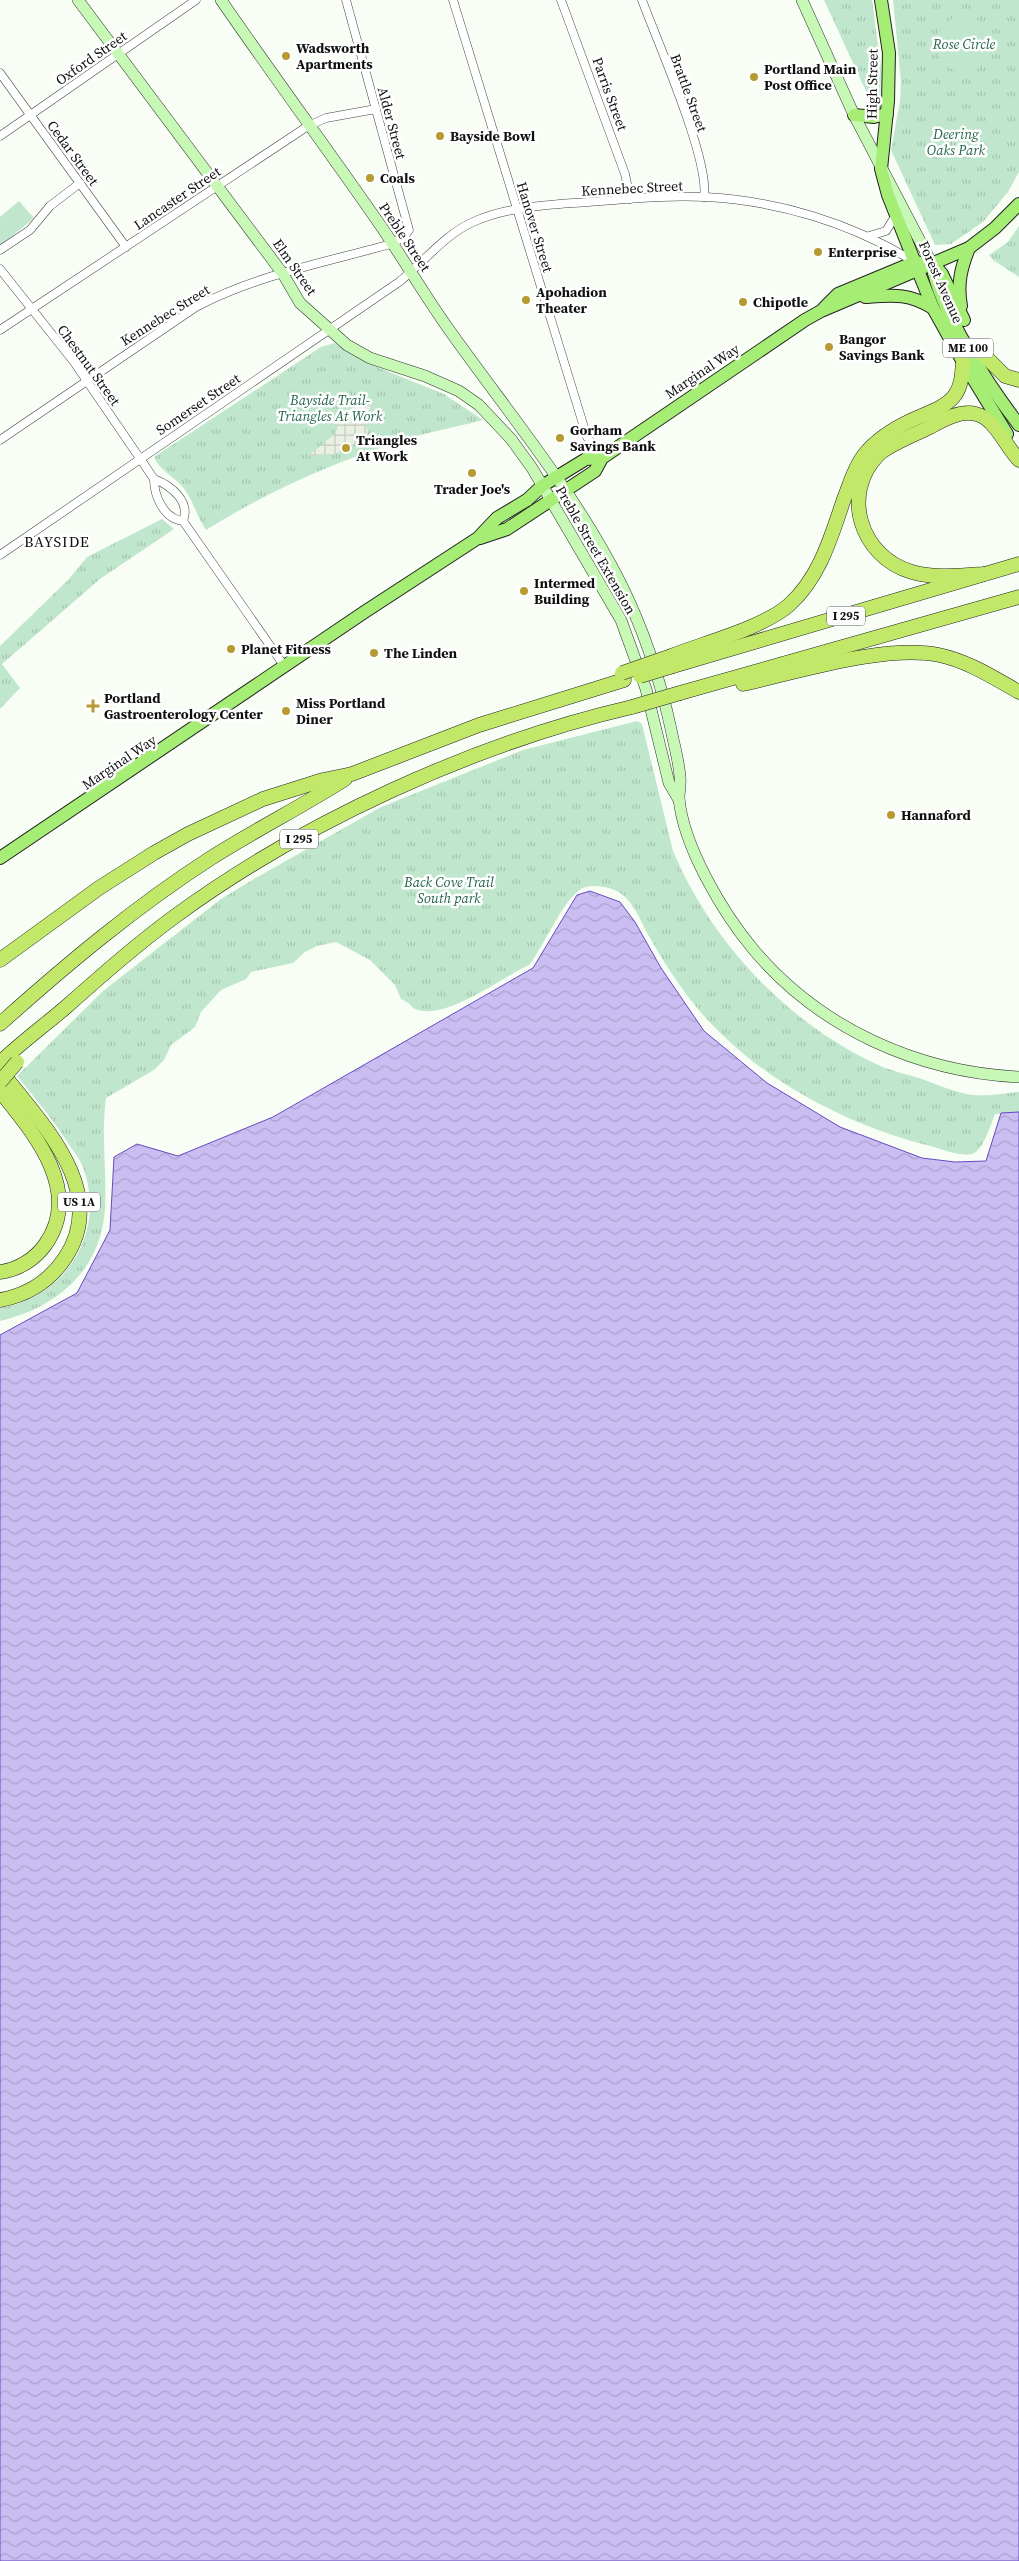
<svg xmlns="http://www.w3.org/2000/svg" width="1019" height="2561" font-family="'Source Serif 4',serif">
  <defs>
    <pattern id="grass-tufts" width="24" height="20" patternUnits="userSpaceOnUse" patternTransform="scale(1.25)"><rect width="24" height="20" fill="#c0e7cd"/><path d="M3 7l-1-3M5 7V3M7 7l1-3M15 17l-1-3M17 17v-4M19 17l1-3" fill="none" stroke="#a4c5af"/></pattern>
    <pattern id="plaza-grid" width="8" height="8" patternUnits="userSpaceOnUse" patternTransform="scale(1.25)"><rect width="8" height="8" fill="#e8efe3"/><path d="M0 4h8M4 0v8" fill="none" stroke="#c6ccc2"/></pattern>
    <pattern id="water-waves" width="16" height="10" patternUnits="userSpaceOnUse" patternTransform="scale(1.25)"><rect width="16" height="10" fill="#c9bdf2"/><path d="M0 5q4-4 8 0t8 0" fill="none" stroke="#aca1ce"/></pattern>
  </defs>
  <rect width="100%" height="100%" fill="#f8fef5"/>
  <!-- grass -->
  <g fill="url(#grass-tufts)">
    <path d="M824,0H872L881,68L880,110L876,113Z"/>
    <path d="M893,0H1019V172L1008,192L983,222L951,244L935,245L891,150L900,101L901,82Z"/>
    <path d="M1019,226V277L993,260L989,255L1008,242Z"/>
    <path d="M334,343L367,363L444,394L483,420C453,428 422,433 394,443C328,465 265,493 206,530C196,516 193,498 181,485C172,476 159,469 154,457L321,347Z"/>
    <path d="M162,519L174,529L100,579L2,664L20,688L0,709V646L68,580L87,557Z"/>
    <path d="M637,721L642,724L673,851C711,941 786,1022 876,1064C889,1070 905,1074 919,1078C936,1084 956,1093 973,1095C988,1097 1005,1093 1019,1092V1113L995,1114C991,1124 983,1150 974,1153C963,1158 945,1150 934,1147C849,1126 763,1082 704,1016C683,992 666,966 650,938C642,925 637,908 625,897C616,888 598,884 586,887C567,890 543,949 529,965C502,977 442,1024 413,1008L410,1004L401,999L395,985L370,960L336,942L317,946L305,952L293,963L251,972L246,979L221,990L201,1012L195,1027L171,1045L164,1060L154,1070L106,1098C101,1135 107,1172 105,1209C101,1271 56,1308 0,1321V1308C67,1297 108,1230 82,1165C79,1158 74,1152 70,1146C54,1121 36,1099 17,1076L103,991L221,899L254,879L381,807L523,750Z"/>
  </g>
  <!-- garden -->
  <g fill="#c0e7cd">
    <circle cx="964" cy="44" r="28"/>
    <path d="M19,201L34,218L0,246V217Z"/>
  </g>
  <!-- plaza -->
  <path fill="url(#plaza-grid)" d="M373,401L364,422L368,431L365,439L335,454L308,456L335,434L340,419L348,411L360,403Z"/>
  <!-- water -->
  <path fill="url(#water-waves)" stroke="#674ac2" d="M590,891L620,902L635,922L661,968L704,1031L767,1083L840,1127L922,1158L955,1162L986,1161L1001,1113L1019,1112V2561H0V1335L77,1293L110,1230L114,1157L137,1144L178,1156L273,1117L533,968L577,895Z"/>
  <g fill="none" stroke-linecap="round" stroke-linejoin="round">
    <!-- street casing -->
    <g stroke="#434343" stroke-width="9">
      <g id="street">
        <path d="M453,0L587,437L602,458"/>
        <path d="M561,0L625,174L630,199"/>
        <path d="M642,0C657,41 710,160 704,197"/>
        <path d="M0,73L126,247"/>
        <path d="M0,136L196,0"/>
        <path d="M869,236L886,231L896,215"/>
        <path d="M0,250L30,230L50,206L80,183"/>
        <path d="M0,269L74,362L154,479C170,485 191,501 183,521"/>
        <path d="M0,330L308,126L326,118L376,109"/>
        <path d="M0,440L196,307C257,275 326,262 391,244L404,237L409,230L346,0"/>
        <path d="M154,479C154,496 164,519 183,521L285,667"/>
        <path d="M0,555L399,282C423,263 444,235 473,222C508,206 550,205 588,202C627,199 667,195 706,197C779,201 851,223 913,261"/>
      </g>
    </g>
    <!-- secondary casing -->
    <g stroke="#323232" stroke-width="12">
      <g id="secondary">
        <path d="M78,0L283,274L300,303L347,345L370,358L425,376L459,391L479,405L511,439L532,468L621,620L646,689L669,783L679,800"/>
        <path d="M221,0C272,74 325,146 376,219C402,256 424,295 450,331C509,414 574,491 620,582C643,628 660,679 671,729C674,745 679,761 680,777C681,784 679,791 679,798C683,846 723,913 753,949C819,1028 917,1072 1019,1077"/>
        <path d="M802,0L854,115L932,264"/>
      </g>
    </g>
    <!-- primary casing -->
    <g stroke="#212121" stroke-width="14">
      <g id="primary">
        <path d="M881,0L889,53L888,101L881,169L888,195L933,308L963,362L1007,434"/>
        <path d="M854,115L874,117L887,114"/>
        <path d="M932,264C940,312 989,386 1019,425"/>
        <path d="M936,267L942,274L964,320"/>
        <path d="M865,297C894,295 908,293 933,308"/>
        <path d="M961,306C957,284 961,268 969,248"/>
        <path d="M824,308L838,294L915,262L922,263"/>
        <path d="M480,538L507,529L595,471L602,458L805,320L821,311L969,248L995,228L1019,204"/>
        <path d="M0,858L366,611L478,538L497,518L527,500L542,486L586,459L602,458"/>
      </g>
    </g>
    <!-- highway casing -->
    <g stroke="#212121" stroke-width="15">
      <g id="highway">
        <path d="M979,350L1005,376L1019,380"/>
        <path d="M984,574C960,575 935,579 912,572C860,557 840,493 879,454C890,444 916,434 930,427C943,420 960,410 976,414C995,418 1006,447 1019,460"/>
        <path d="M671,656C704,643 763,628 789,605C820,577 831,537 844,499C850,484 854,468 864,455C876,440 893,429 910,421C924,414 946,408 955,395C962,385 962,373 963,362"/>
        <path d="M673,666L1019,564"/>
        <path d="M743,684C798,672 886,644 939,655C968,661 994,678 1019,692"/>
        <path d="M680,693L1019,597"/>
        <path d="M0,960L99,888L154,853L188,834L263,799L323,780L352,774L479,725L624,680"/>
        <path d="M0,1024C67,964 135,907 211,858C255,830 301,807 345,779"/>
        <path d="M0,1063C20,1043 44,1026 66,1007C101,976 136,945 174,917C303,822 476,743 632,707"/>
        <path d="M0,1070C39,1121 111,1190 65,1258C49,1282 28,1295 0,1300"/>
        <path d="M0,1091C33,1132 84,1191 45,1245C35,1259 18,1270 0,1272"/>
      </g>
    </g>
    <!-- street -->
    <use href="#street" stroke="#fff" stroke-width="8"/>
    <!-- secondary -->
    <use href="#secondary" stroke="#c8f8b6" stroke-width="11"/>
    <!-- primary -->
    <use href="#primary" stroke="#a6ed76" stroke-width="12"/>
    <!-- highway -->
    <use href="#highway" stroke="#c2e869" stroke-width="14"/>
    <!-- highway-bridge casing -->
    <g stroke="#212121" stroke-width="15" stroke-linecap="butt">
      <g id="highway-bridge">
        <path d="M622,673L671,656"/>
        <path d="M640,676L673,666"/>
        <path d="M632,707L680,693"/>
        <path d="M0,1082L17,1062"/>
      </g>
    </g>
    <!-- highway-bridge -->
    <use href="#highway-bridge" stroke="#c2e869" stroke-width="14"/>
  </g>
  <!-- markers -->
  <g fill="#b69b33" stroke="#fff" stroke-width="2">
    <circle cx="286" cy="56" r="5"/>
    <circle cx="754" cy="77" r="5"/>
    <circle cx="440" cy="136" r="5"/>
    <circle cx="370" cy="178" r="5"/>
    <circle cx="818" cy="252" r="5"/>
    <circle cx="526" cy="300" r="5"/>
    <circle cx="743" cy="302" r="5"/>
    <circle cx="829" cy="347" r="5"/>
    <circle cx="560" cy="438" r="5"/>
    <circle cx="346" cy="448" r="5"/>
    <circle cx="472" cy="473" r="5"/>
    <circle cx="524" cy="591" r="5"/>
    <circle cx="231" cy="649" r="5"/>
    <circle cx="374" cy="653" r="5"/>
    <path d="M90.5 698.5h5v5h5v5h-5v5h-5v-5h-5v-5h5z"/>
    <circle cx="286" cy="711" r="5"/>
    <circle cx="891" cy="815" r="5"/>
  </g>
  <g text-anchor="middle" stroke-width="5" stroke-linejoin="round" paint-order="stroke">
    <!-- shield labels -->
    <g fill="#fff" stroke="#585858" stroke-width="1">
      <rect x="943" y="338.5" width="50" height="19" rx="4"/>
      <rect x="827" y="606.5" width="38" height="19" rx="4"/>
      <rect x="280" y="829.5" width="38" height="19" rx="4"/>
      <rect x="58" y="1192.5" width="42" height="19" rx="4"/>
    </g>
    <g font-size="12" font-weight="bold" fill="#101010">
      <text x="968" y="352">ME 100</text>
      <text x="846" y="620">I 295</text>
      <text x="299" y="843">I 295</text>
      <text x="79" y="1206">US 1A</text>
    </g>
    <!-- park labels -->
    <g font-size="14" font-style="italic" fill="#25644d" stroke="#fff">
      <text x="964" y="49">Rose Circle</text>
      <text x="956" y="139">Deering<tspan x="956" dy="16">Oaks Park</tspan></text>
      <text x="330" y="405">Bayside Trail-<tspan x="330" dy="16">Triangles At Work</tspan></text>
      <text x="449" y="887">Back Cove Trail<tspan x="449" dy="16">South park</tspan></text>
    </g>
    <!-- poi labels -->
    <g font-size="14" font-weight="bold" fill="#101010" stroke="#fff" text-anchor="start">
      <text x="296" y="53">Wadsworth<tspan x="296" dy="16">Apartments</tspan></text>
      <text x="764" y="74">Portland Main<tspan x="764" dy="16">Post Office</tspan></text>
      <text x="450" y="141">Bayside Bowl</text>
      <text x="380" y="183">Coals</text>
      <text x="828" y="257">Enterprise</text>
      <text x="536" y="297">Apohadion<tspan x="536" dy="16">Theater</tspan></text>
      <text x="753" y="307">Chipotle</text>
      <text x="839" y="344">Bangor<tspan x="839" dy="16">Savings Bank</tspan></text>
      <text x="570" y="435">Gorham<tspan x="570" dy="16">Savings Bank</tspan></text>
      <text x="356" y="445">Triangles<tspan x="356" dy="16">At Work</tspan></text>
      <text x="472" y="494" text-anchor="middle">Trader Joe's</text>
      <text x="534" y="588">Intermed<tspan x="534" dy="16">Building</tspan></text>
      <text x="241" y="654">Planet Fitness</text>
      <text x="384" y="658">The Linden</text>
      <text x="104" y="703">Portland<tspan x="104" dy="16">Gastroenterology Center</tspan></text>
      <text x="296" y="708">Miss Portland<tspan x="296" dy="16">Diner</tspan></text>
      <text x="901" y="820">Hannaford</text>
    </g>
    <!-- street labels -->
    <g font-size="14" fill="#101010" stroke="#fff">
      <text transform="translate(91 58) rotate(-35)" y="5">Oxford Street</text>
      <text transform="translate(872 84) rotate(-89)" y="5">High Street</text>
      <text transform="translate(689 93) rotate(70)" y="5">Brattle Street</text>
      <text transform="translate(610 94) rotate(70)" y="5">Parris Street</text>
      <text transform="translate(392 123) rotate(75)" y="5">Alder Street</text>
      <text transform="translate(73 153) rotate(54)" y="5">Cedar Street</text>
      <text transform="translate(632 188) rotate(-3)" y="5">Kennebec Street</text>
      <text transform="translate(177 198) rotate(-34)" y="5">Lancaster Street</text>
      <text transform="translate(535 227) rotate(73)" y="5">Hanover Street</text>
      <text transform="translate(405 237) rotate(56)" y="5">Preble Street</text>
      <text transform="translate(295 267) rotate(55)" y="5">Elm Street</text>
      <text transform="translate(941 282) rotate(66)" y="5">Forest Avenue</text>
      <text transform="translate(165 315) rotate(-32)" y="5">Kennebec Street</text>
      <text transform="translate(89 365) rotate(54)" y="5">Chestnut Street</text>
      <text transform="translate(702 371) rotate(-34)" y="5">Marginal Way</text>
      <text transform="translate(198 404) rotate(-34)" y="5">Somerset Street</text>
      <text transform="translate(596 550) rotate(60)" y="5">Preble Street Extension</text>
      <text transform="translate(119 762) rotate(-34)" y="5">Marginal Way</text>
    </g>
    <!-- neighbourhood labels -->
    <g font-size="15" letter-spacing="1" fill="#101010" stroke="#fff">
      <text x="57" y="547">BAYSIDE</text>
    </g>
  </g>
</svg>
